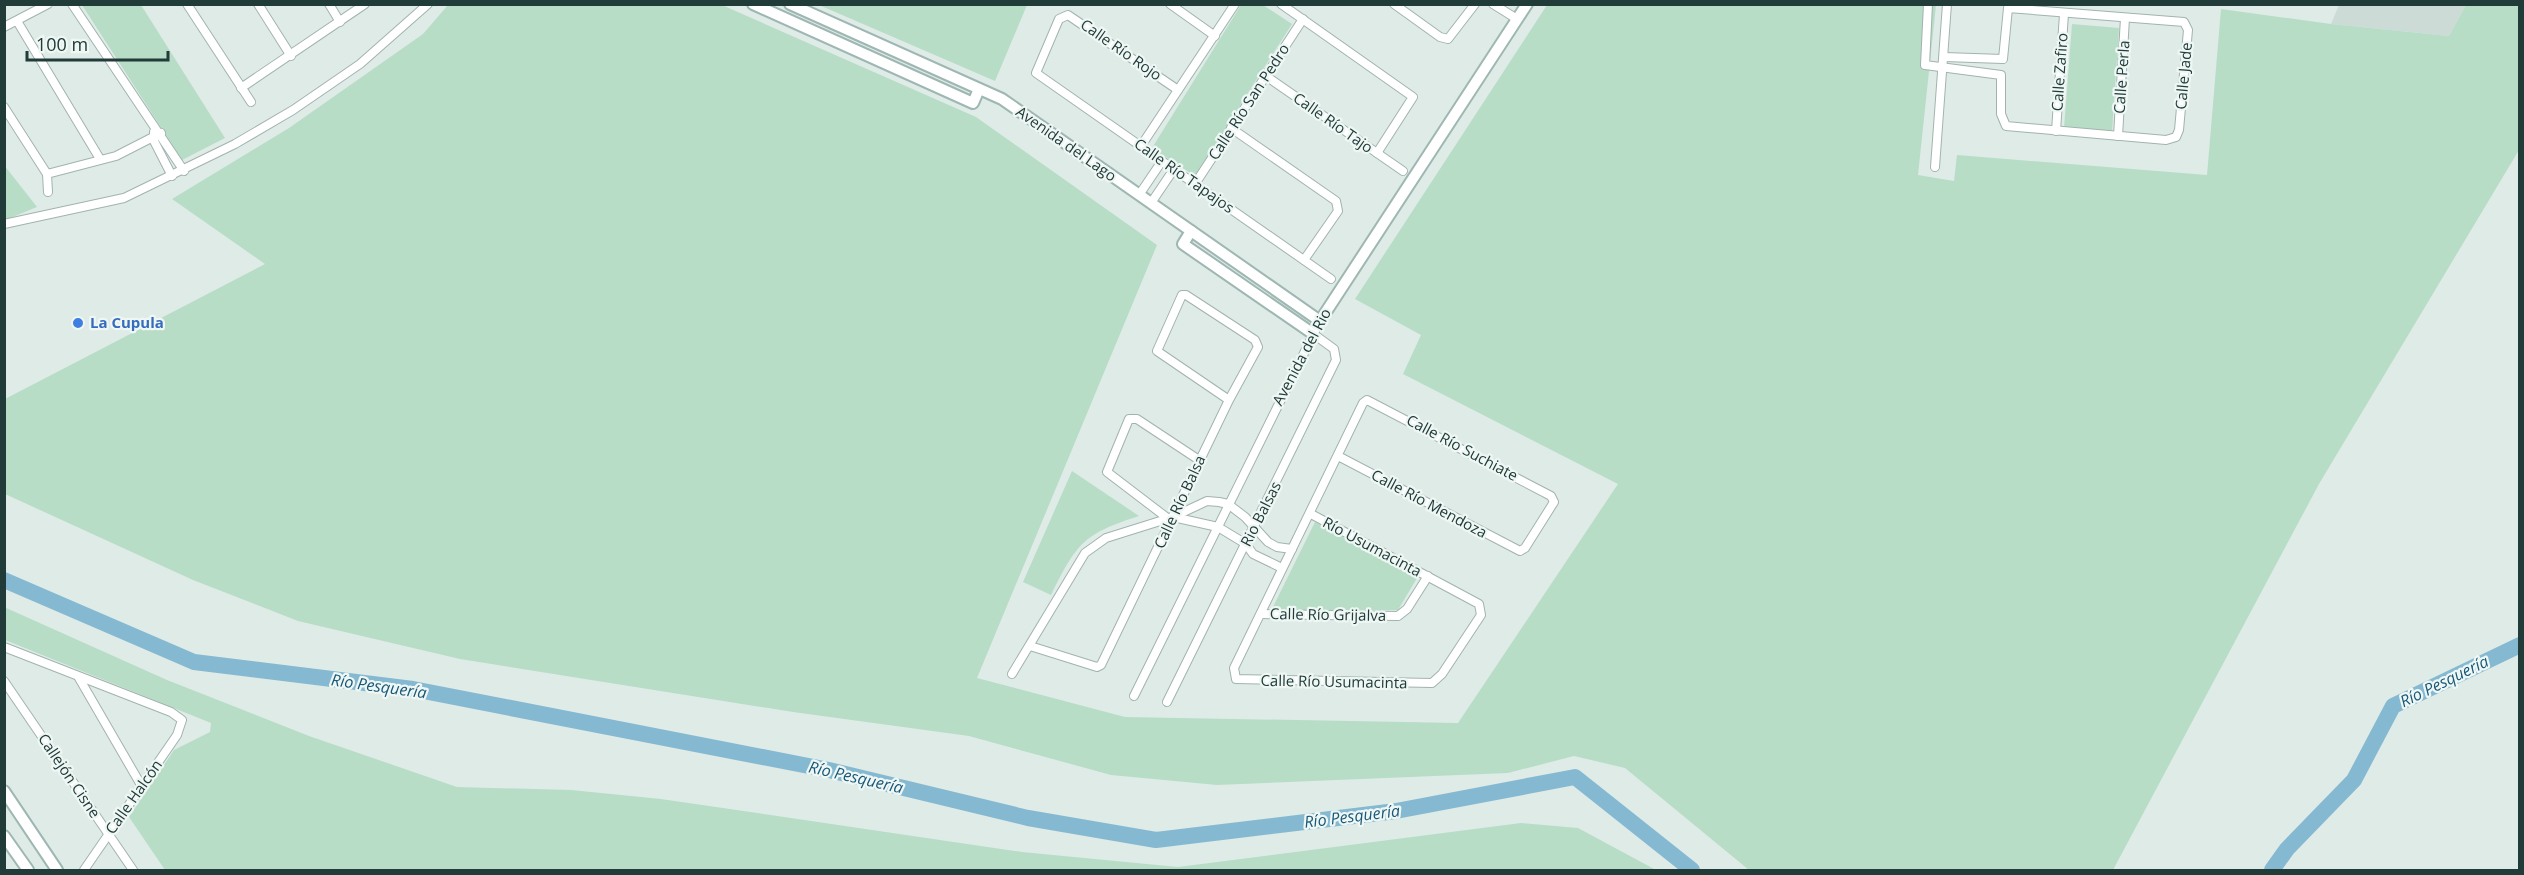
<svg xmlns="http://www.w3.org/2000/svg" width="2524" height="875" font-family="'Open Sans',sans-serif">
  <rect width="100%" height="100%" fill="#dfebe7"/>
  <!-- built -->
  <path fill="#cddbd7" d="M2339,5H2466L2449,36L2331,24Z"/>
  <!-- green -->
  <g fill="#b7ddc7">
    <path d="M82,5H141L225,138L182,160Z"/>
    <path d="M448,5H722L976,117L1157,245L977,678L1125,717L1458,723L1618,484L1403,374L1421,335L1355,299L1547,5H1936L1918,175L1954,181L1957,155L2207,175L2221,9L2331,24L2449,36L2466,5H2519V150L2319,484L2113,870H1749L1625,768L1574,756L1508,773L1217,785L1111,775L969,736L793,712L460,659L298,621L193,580L5,494V399L265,264L172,199L289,128L423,34Z"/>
    <path d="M819,5H1027L995,81Z"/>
    <path d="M1241,5H1263L1292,24L1195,176L1152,148Z"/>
    <path d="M2072,24L2119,28L2112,132L2064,128Z"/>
    <path d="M4,165L37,207L5,220H4Z"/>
    <path d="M1072,471L1139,516C1083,534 1077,543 1051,595L1023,582Z"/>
    <path d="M1315,522L1417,578L1398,610L1271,611Z"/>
    <path d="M4,607L167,680L309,736L457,787L571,790L661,799L1022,852L1178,867L1521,823L1578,828L1656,870H165L129,817L174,750L210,732L211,723L5,640Z"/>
  </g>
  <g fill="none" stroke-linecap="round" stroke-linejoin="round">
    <!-- river -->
    <g stroke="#85b9d2" stroke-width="16">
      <path d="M4,580L194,662L413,689L829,770L1028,818L1156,840L1396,811L1575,777L1692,870"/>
      <path d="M2272,870L2287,849L2354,780L2393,706L2520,645"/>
    </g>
    <!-- street casing -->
    <g stroke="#a2b3af" stroke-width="10">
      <g id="street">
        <path d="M72,4L184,171"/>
        <path d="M187,4L251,102"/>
        <path d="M258,4L291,56"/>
        <path d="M329,4L340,22"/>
        <path d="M1170,4L1215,36"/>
        <path d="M1281,4L1413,97L1377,153"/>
        <path d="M1394,4L1440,37L1448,39L1475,4"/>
        <path d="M1493,4L1517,19"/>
        <path d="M1928,4L1925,65L2001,75V114L2006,126L2166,140L2176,137L2179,130L2188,30L2184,22L2008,8L2003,59L1944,57"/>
        <path d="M17,21L100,159"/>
        <path d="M4,27L48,4"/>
        <path d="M1263,74L1403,171"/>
        <path d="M241,88L365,4"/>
        <path d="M1178,90L1068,15L1059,19L1036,73L1331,279"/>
        <path d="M4,107L47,174L48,192"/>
        <path d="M1231,128L1336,201L1338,211L1304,260"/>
        <path d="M2056,131L2064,14"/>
        <path d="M154,132V141L172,176"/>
        <path d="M2118,136L2125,18"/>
        <path d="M1141,146L1235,4"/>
        <path d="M1935,167L1947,4"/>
        <path d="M47,174L116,156L161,133"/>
        <path d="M1195,184L1303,19"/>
        <path d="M1139,195L1162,161"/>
        <path d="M1151,203L1174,169"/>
        <path d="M4,224L124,198L235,144L293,110L360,64L428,4"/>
        <path d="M1311,514L1479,604L1481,615L1442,674L1432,683L1236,679L1234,668L1363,403L1367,400L1551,496L1554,502L1525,548L1520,551L1338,456"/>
        <path d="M1166,517L1107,472L1129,419H1137L1199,460"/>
        <path d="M1173,517L1218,527L1246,544L1253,554L1282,568"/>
        <path d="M1261,614L1398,616L1407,609L1428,576"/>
        <path d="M1030,646L1097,667L1101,665L1229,400L1258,347L1255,340L1186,295H1182L1157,351L1229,400"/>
        <path d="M4,647L171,712L182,720L177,735L84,870"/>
        <path d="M1012,674L1085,553L1106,538L1173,517L1207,501L1219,502L1228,504L1245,517L1268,542L1277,547L1292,549"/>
        <path d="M79,678L141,785"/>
        <path d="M4,681L133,870"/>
        <path d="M1134,696L1320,321"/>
        <path d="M1167,702L1336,360L1334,349L1312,333"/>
      </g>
    </g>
    <!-- secondary casing -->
    <g stroke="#9eb7b2" stroke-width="14">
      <g id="secondary">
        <path d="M753,4L973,103L979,89"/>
        <path d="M790,4L1002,99L1320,321L1527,4"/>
        <path d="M1191,231L1183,244L1312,333"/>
        <path d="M4,791L57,870"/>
        <path d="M4,836L28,870"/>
      </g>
    </g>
    <!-- street -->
    <use href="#street" stroke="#fff" stroke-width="8"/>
    <!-- secondary -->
    <use href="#secondary" stroke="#fff" stroke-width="10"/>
  </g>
  <!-- markers -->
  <circle fill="#3f7fe0" stroke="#eff7f5" stroke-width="2" cx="78" cy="323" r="6"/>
  <g text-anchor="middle" stroke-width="4.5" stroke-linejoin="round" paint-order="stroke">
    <!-- street labels -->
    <g font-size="15" fill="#203b38" stroke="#eff7f5">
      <text transform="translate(1121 50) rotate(35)" y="5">Calle Río Rojo</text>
      <text transform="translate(2060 72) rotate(-86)" y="5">Calle Zafiro</text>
      <text transform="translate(2184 76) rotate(-85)" y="5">Calle Jade</text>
      <text transform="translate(2122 77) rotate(-86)" y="5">Calle Perla</text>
      <text transform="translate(1249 102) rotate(-57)" y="5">Calle Río San Pedro</text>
      <text transform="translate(1333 123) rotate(35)" y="5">Calle Río Tajo</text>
      <text transform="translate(1066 144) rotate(35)" y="5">Avenida del Lago</text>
      <text transform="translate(1184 176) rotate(35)" y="5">Calle Río Tapajos</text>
      <text transform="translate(1302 357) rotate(-62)" y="5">Avenida del Rio</text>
      <text transform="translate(1462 448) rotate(28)" y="5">Calle Río Suchiate</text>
      <text transform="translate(1180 502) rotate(-65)" y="5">Calle Río Balsa</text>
      <text transform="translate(1429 504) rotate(28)" y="5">Calle Río Mendoza</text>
      <text transform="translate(1261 514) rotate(-63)" y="5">Rio Balsas</text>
      <text transform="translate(1372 547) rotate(28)" y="5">Río Usumacinta</text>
      <text transform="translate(1328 615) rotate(1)" y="5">Calle Río Grijalva</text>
      <text transform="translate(1334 682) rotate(1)" y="5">Calle Río Usumacinta</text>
      <text transform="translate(69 776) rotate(56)" y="5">Callejón Cisne</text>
      <text transform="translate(134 797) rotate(-55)" y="5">Calle Halcón</text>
    </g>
    <!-- shop labels -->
    <g font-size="15" font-weight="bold" fill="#366cbe" stroke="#eff7f5" text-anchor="start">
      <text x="90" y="328">La Cupula</text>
    </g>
    <!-- water labels -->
    <g font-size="16" font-style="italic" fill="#185878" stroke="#eff7f5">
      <text transform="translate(2444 681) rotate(-26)" y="6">Río Pesquería</text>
      <text transform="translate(379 686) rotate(8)" y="6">Río Pesquería</text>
      <text transform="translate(856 777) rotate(13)" y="6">Río Pesquería</text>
      <text transform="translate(1352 816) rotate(-7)" y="6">Río Pesquería</text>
    </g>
  </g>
  <!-- border -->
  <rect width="2524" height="875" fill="none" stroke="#203b38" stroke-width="12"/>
  <!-- scale -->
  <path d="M27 51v9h141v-9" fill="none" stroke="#203b38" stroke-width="3"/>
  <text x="36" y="51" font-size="18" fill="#203b38" stroke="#eff7f5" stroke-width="4.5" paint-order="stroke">100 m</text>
</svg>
